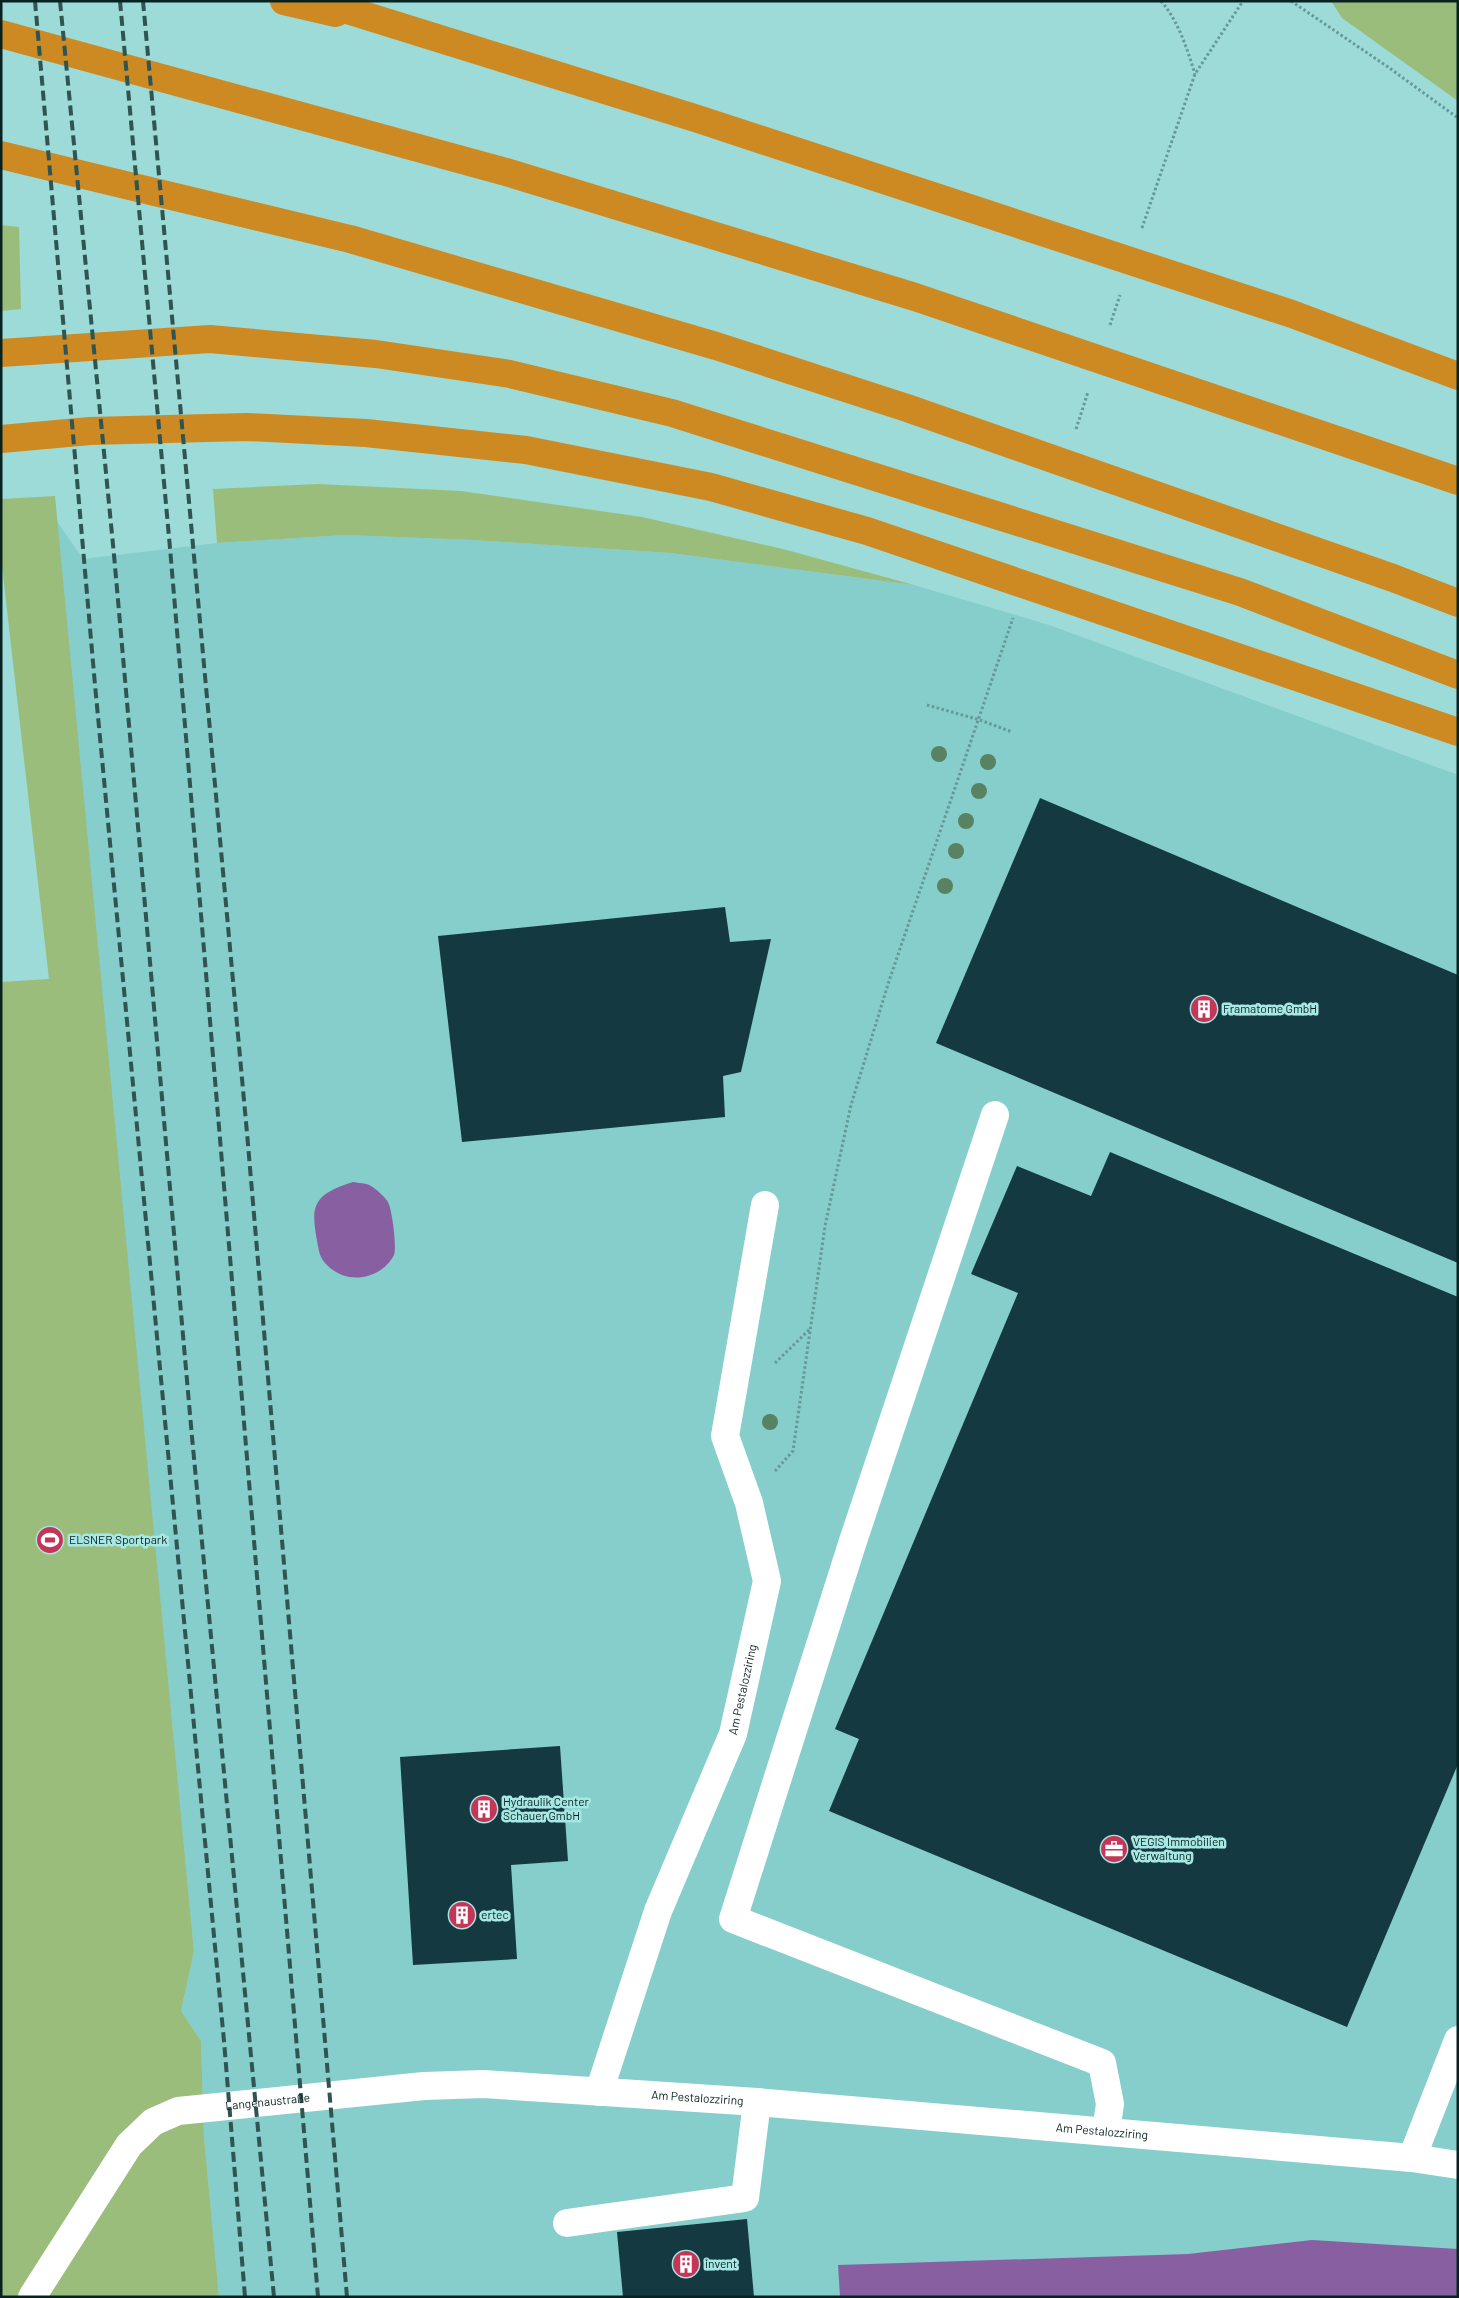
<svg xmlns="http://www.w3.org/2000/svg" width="1459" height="2298" font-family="Barlow,sans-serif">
  <rect width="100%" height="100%" fill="#9cdbd7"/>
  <!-- built -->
  <path fill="#85cecb" d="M56,520L83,559L217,543L346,535L473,540L670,553L914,585L1049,625L1458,775V2297H219L204,2137L201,2041L181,2011L194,1951Z"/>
  <!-- green -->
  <g fill="#9abd7c">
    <path d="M1331,1H1458V101L1342,18Z"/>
    <path d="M1,225L19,227L21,309L1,311Z"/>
    <path d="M318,484L461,491L642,517L783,549L914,585L670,553L473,540L346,535L217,543L213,489Z"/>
    <path d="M55,496L194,1951L181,2011L201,2041L204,2137L219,2297H1V982L49,979L1,557V499Z"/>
  </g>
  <!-- water -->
  <g fill="#8860a2">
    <path d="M353,1182C358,1183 367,1183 371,1186C376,1189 385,1197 388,1202C392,1209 397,1247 394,1255C384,1274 361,1282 342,1275C332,1271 321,1262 319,1251C311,1209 308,1196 353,1182Z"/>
    <path d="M1312,2240L1458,2249V2297H840L838,2265L1188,2254Z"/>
  </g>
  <!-- building -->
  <g fill="#143940">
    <path d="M1040,798L1458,975V1263L936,1043Z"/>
    <path d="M725,907L730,942L771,939L741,1072L723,1076L725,1117L462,1142L438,936Z"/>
    <path d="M1110,1152L1458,1297V1764L1347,2027L829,1811L859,1739L835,1729L1018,1293L971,1274L1017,1166L1091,1196Z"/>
    <path d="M560,1746L568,1861L511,1865L517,1959L413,1965L400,1757Z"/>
    <path d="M747,2219L754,2297H623L617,2232Z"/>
  </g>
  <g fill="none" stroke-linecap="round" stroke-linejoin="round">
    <!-- path -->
    <g stroke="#669895" stroke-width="3" stroke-dasharray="2.5 2.5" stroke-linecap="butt">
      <path d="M1161,1C1179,22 1187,49 1195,74"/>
      <path d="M1291,1L1388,67L1458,118"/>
      <path d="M1142,228L1195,74L1243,1"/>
      <path d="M1110,325L1120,295"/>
      <path d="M1076,429L1088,392"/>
      <path d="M927,705L980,720L1012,732"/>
      <path d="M775,1363L810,1329"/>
      <path d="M775,1471L793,1451L825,1226L851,1105L889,981L1013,618"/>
    </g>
    <!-- minor -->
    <g stroke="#fff" stroke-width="28">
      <path d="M995,1115L853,1541L733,1919L1102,2063L1110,2104L1106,2131"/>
      <path id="s1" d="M599,2092L658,1911L733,1734L767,1581L749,1503L725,1436L765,1205"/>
      <path d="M1412,2158L1458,2040"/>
      <path d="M567,2223L745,2198L757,2102"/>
      <path id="s2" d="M32,2297L129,2145L153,2122L178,2111L424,2086L483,2084L757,2102L1412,2158L1458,2165"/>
    </g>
    <!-- highway -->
    <g stroke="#cd8922" stroke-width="28">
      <path d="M284,1L336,13"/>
      <path d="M318,1L698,119L1292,314L1458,376"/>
      <path d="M1,34L506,172L915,297L1458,481"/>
      <path d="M1,155L350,239L716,346L907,408L1393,578L1458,603"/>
      <path d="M1,353L210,339L376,354L510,374L672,413L1240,592L1458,675"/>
      <path d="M1,439L90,431L247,427L366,433L526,450L711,487L867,531L1458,732"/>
    </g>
    <!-- rail -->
    <g stroke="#305452" stroke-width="4" stroke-dasharray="10 5" stroke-linecap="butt">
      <path d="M35,1L95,685L224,2041L245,2297"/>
      <path d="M60,1L114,555L192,1437L274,2297"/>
      <path d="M120,1L170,548L318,2297"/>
      <path d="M143,1L247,1133L347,2297"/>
    </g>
  </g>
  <!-- trees -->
  <g fill="#588262">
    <circle cx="939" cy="754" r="8"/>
    <circle cx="988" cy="762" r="8"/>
    <circle cx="979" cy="791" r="8"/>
    <circle cx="966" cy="821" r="8"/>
    <circle cx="956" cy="851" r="8"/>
    <circle cx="945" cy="886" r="8"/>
    <circle cx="770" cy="1422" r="8"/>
  </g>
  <!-- icons -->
  <defs>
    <g id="building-disc" transform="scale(1.4375)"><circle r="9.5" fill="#c43558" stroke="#a8e8e4"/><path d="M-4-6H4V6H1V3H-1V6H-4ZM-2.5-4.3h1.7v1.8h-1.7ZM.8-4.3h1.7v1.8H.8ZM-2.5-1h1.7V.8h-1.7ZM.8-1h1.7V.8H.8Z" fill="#fff"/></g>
    <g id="stadium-disc" transform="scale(1.4375)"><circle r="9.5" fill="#c43558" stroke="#a8e8e4"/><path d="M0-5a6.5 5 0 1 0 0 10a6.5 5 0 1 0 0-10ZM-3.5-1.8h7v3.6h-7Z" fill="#fff"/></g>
    <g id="office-disc" transform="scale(1.4375)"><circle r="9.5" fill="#c43558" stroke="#a8e8e4"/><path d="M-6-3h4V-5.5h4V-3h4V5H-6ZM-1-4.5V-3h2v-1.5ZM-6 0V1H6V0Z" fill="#fff"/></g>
  </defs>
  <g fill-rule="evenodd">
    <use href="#building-disc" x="1204" y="1009"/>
    <use href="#stadium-disc" x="50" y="1540"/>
    <use href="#building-disc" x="484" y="1809"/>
    <use href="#office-disc" x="1114" y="1849"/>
    <use href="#building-disc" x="462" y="1915"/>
    <use href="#building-disc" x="686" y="2264"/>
  </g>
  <g text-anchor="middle" stroke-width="5" stroke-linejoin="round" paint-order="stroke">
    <!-- poi labels -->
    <g font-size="12" fill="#082221" stroke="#a8e8e4" text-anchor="start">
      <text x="1223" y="1013">Framatome GmbH</text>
      <text x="69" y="1544">ELSNER Sportpark</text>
      <text x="503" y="1806">Hydraulik Center<tspan x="503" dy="14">Schauer GmbH</tspan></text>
      <text x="1133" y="1846">VEGIS Immobilien<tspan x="1133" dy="14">Verwaltung</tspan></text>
      <text x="481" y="1919">ertec</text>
      <text x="705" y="2268">invent</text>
    </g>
    <!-- street labels -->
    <g font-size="12" fill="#082221" stroke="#a8e8e4">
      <text dy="4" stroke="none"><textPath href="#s1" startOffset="428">Am Pestalozziring</textPath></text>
      <text dy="4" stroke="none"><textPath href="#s2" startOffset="762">Am Pestalozziring</textPath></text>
      <text dy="4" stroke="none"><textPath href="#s2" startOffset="331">Langenaustraße</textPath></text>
      <text dy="4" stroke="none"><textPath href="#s2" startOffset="1168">Am Pestalozziring</textPath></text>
    </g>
  </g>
  <!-- border -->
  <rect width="1459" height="2298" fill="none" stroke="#082221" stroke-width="5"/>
</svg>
